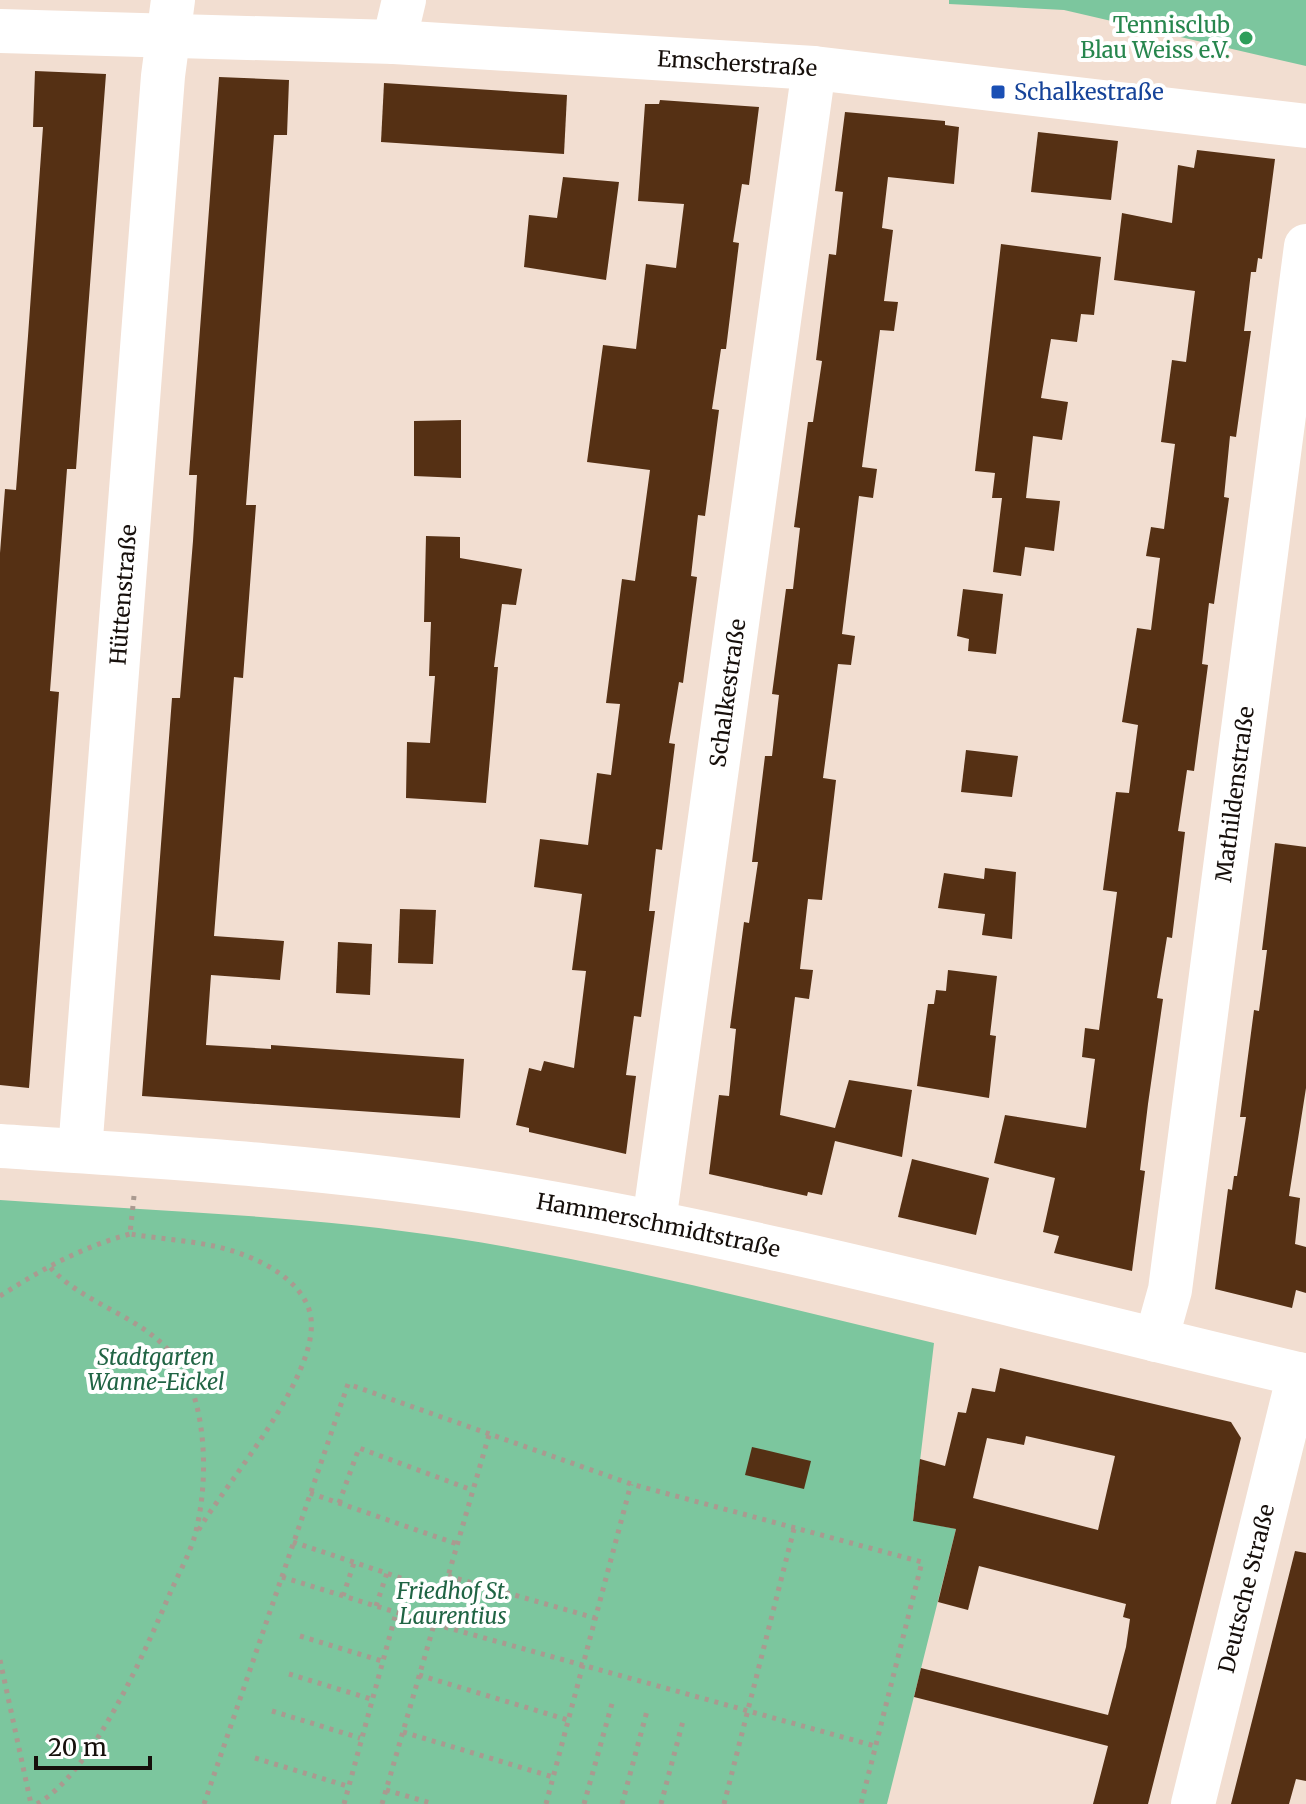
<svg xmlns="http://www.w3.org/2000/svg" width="1306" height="1804" font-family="Merriweather,serif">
  <rect width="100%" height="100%" fill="#f2ded1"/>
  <!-- green -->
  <g fill="#7cc69e">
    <path d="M949,0H1306V66L1064,10L949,4Z"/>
    <path d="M0,1200C151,1211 304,1215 453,1238C615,1263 774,1305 934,1343L913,1520L956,1529L887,1804H0Z"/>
  </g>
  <!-- building -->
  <g fill="#553014" fill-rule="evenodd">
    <path d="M35,71L106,74L76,469H67L50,691L59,692L29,1088L0,1085V553L5,489L16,490L28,336L43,127H33Z"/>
    <path d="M219,77L289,80L287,135H274L246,505H256L252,558L243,678L234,677L214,936L284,941L280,980L211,975L206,1045L271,1049V1045L464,1059L460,1118L142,1096L172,698H180L193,541L197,475H189Z"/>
    <path d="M384,83L567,95L564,154L381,142Z"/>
    <path d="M660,100L759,107L749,185L742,184L733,242L739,243L726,349H721L712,409L719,410L705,516L698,515L691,576L697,577L683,683L679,682L669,743L675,744L662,850L656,849L649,911H655L641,1017L634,1016L626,1075L636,1076L626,1154L529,1132V1128L516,1125L529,1068L541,1071L544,1061L574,1068L586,971L572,970L582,894L534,887L540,839L588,845L597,773L611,775L620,704L606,703L622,579L635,581L650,470L587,462L603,345L636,349L646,264L676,268L684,204L638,201L645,104H659Z"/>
    <path d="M845,112L945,121V125L959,127L954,184L888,177L882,228L893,230L884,301L898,302L894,331L880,330L862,467L877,469L873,498L859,496L842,634L855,636L851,665L838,664L823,778L836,780L822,900L808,899L800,969L813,970L809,999L795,997L780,1115L835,1128L849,1080L912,1090L902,1157L835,1141L822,1195L808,1192L807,1196L709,1174L719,1095L729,1096L736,1029L730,1028L744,922L749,923L758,862H752L765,756H772L779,695L772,694L786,589H793L800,528L794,527L808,422H813L822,361L816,360L829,254L836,255L843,192L835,191Z"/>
    <path d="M1038,132L1118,141L1111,200L1031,192Z"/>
    <path d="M1197,150L1275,159L1262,259L1258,258L1256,272H1251L1244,331H1251L1236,437L1230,436L1224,497L1229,498L1214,604L1209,603L1202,664L1208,665L1194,771L1187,770L1178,831L1185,832L1172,938L1167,937L1157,998L1163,999L1148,1104L1140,1170L1145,1171L1132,1271L1054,1253L1059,1236L1043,1232L1055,1178L994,1163L1005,1115L1086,1128L1095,1059L1082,1057L1085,1028L1099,1030L1117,892L1103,890L1116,792L1129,793L1138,725L1122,722L1137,628L1151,630L1160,558L1146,556L1151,527L1164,529L1175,444L1161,442L1172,360L1186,362L1195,291L1114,280L1122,213L1172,223L1178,165L1194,168Z"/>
    <path d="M563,177L619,182L606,280L524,267L529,215L557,218Z"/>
    <path d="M1001,244L1101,257L1094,315L1081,314L1077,342L1051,339L1041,398L1068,402L1062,440L1033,436L1026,498L1060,501L1054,551L1025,547L1021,576L993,572L1002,498H992L995,473L975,471Z"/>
    <path d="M461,420V478L414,476V421Z"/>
    <path d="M426,536L460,537V558L522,569L516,605L502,604L494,667H498L486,803L406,798L407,742L430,743L435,676H429L431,622H424Z"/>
    <path d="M963,589L1003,594L996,654L968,651L969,639L957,636Z"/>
    <path d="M966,750L1018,756L1012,797L961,792Z"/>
    <path d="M1275,843L1306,847V1088L1289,1196L1300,1198L1295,1244L1306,1247V1293L1296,1290L1292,1308L1215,1289L1228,1189L1232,1190L1234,1176H1237L1246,1117H1240L1254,1010L1259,1011L1263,981L1267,950H1262Z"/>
    <path d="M985,868L1016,872L1012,939L982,935L985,914L938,908L944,873L984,879Z"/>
    <path d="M400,909L436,910L433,964L398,963Z"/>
    <path d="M338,942L372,944L370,995L336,993Z"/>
    <path d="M948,970L997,976L990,1035L996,1036L989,1098L917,1086L928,1004H934L936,990L946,991Z"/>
    <path d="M912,1159L989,1178L976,1235L898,1217Z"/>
    <path d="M1000,1368L1231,1422L1241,1438L1148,1804H1093L1108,1746L914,1697L921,1668L1108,1715L1126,1647L1130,1619L1123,1617L1126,1604L979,1566L968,1610L938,1602L956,1529L913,1521L920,1459L945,1466L958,1412L966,1413L972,1388L995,1392ZM1026,1436L1115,1456L1098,1530L973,1498L987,1438L1024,1445Z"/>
    <path d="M752,1447L811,1461L804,1489L745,1475Z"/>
    <path d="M1295,1551L1306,1553V1781L1296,1779L1289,1804H1231Z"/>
  </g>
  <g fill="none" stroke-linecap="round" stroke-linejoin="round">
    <!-- path -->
    <g stroke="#aa9a90" stroke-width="5" stroke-dasharray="4 6" stroke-linecap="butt">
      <path d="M134,1196L130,1234C166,1240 209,1241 244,1255C269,1264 303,1284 310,1313C324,1371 227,1481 198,1531"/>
      <path d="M0,1296C42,1269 82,1247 130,1234"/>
      <path d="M310,1493L457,1544"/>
      <path d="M339,1503L359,1448L472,1490"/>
      <path d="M293,1542L443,1592"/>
      <path d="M448,1576L595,1618"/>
      <path d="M282,1577L434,1624L875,1746"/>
      <path d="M343,1596L354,1563"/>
      <path d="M376,1606L387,1573"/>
      <path d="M300,1636L382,1661"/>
      <path d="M0,1660L31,1804"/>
      <path d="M289,1674L371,1699"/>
      <path d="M419,1675L568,1720"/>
      <path d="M272,1711L360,1738"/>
      <path d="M403,1732L553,1777"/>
      <path d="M255,1758L347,1786"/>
      <path d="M386,1790L434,1804"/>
      <path d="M37,1804C94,1771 145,1651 171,1591C179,1573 190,1553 195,1535C208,1486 208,1413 182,1368C151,1316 85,1308 48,1265"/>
      <path d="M204,1804L348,1384L631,1484L922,1562L861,1804"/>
      <path d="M344,1804L396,1613"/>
      <path d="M382,1804L489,1435"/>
      <path d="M546,1804L631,1484"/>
      <path d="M584,1804L613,1700"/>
      <path d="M622,1804L647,1711"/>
      <path d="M661,1804L683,1721"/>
      <path d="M724,1804L794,1529"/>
    </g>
    <!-- minor -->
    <g stroke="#fff" stroke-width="44">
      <path id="s1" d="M0,31L394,42L814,68L1306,126"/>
      <path d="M394,42L404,0"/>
      <path id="s2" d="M80,1151L163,76L173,0"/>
      <path id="s3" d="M654,1222L814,68"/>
      <path id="s4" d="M1156,1340L1170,1290L1306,246"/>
      <path id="s5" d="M1193,1804L1299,1374"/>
    </g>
    <!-- major -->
    <path stroke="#fff" stroke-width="44" id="s6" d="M0,1146C166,1157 334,1167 498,1194C770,1239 1038,1313 1306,1376"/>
  </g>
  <!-- markers -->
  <circle fill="#2e9e5b" stroke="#fff" stroke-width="3" cx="1246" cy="38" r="8"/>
  <rect fill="#1a4fb4" stroke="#fff" stroke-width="3" x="990" y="84" width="16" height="16" rx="4"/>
  <g text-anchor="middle" stroke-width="8" stroke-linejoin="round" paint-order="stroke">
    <!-- leisure labels -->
    <g font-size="22" fill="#27864d" stroke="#fff" text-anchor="end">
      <text x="1230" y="33">Tennisclub<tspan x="1230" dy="25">Blau Weiss e.V.</tspan></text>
    </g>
    <!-- street labels -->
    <g font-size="22" fill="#160f0b" stroke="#fff">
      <text dy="8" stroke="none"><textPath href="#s1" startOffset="738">Emscherstraße</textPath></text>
      <text dy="8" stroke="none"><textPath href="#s2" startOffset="558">Hüttenstraße</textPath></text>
      <text dy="8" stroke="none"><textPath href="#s3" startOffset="534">Schalkestraße</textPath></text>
      <text dy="8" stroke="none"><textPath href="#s4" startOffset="552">Mathildenstraße</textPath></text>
      <text dy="8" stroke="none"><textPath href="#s6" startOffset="664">Hammerschmidtstraße</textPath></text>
      <text dy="8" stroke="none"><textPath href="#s5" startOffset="222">Deutsche Straße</textPath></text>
    </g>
    <!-- transit labels -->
    <g font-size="22" fill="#164399" stroke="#fff" text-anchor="start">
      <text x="1014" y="100">Schalkestraße</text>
    </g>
    <!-- park labels -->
    <g font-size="22" font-style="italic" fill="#206444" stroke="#fff">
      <text x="156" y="1365">Stadtgarten<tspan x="156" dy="25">Wanne-Eickel</tspan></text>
      <text x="453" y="1599">Friedhof St.<tspan x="453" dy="25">Laurentius</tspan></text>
    </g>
  </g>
  <!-- scale -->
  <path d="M36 1756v12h114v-12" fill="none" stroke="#160f0b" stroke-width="4"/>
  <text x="48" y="1756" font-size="24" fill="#160f0b" stroke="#ffffff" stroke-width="6" paint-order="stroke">20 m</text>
</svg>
